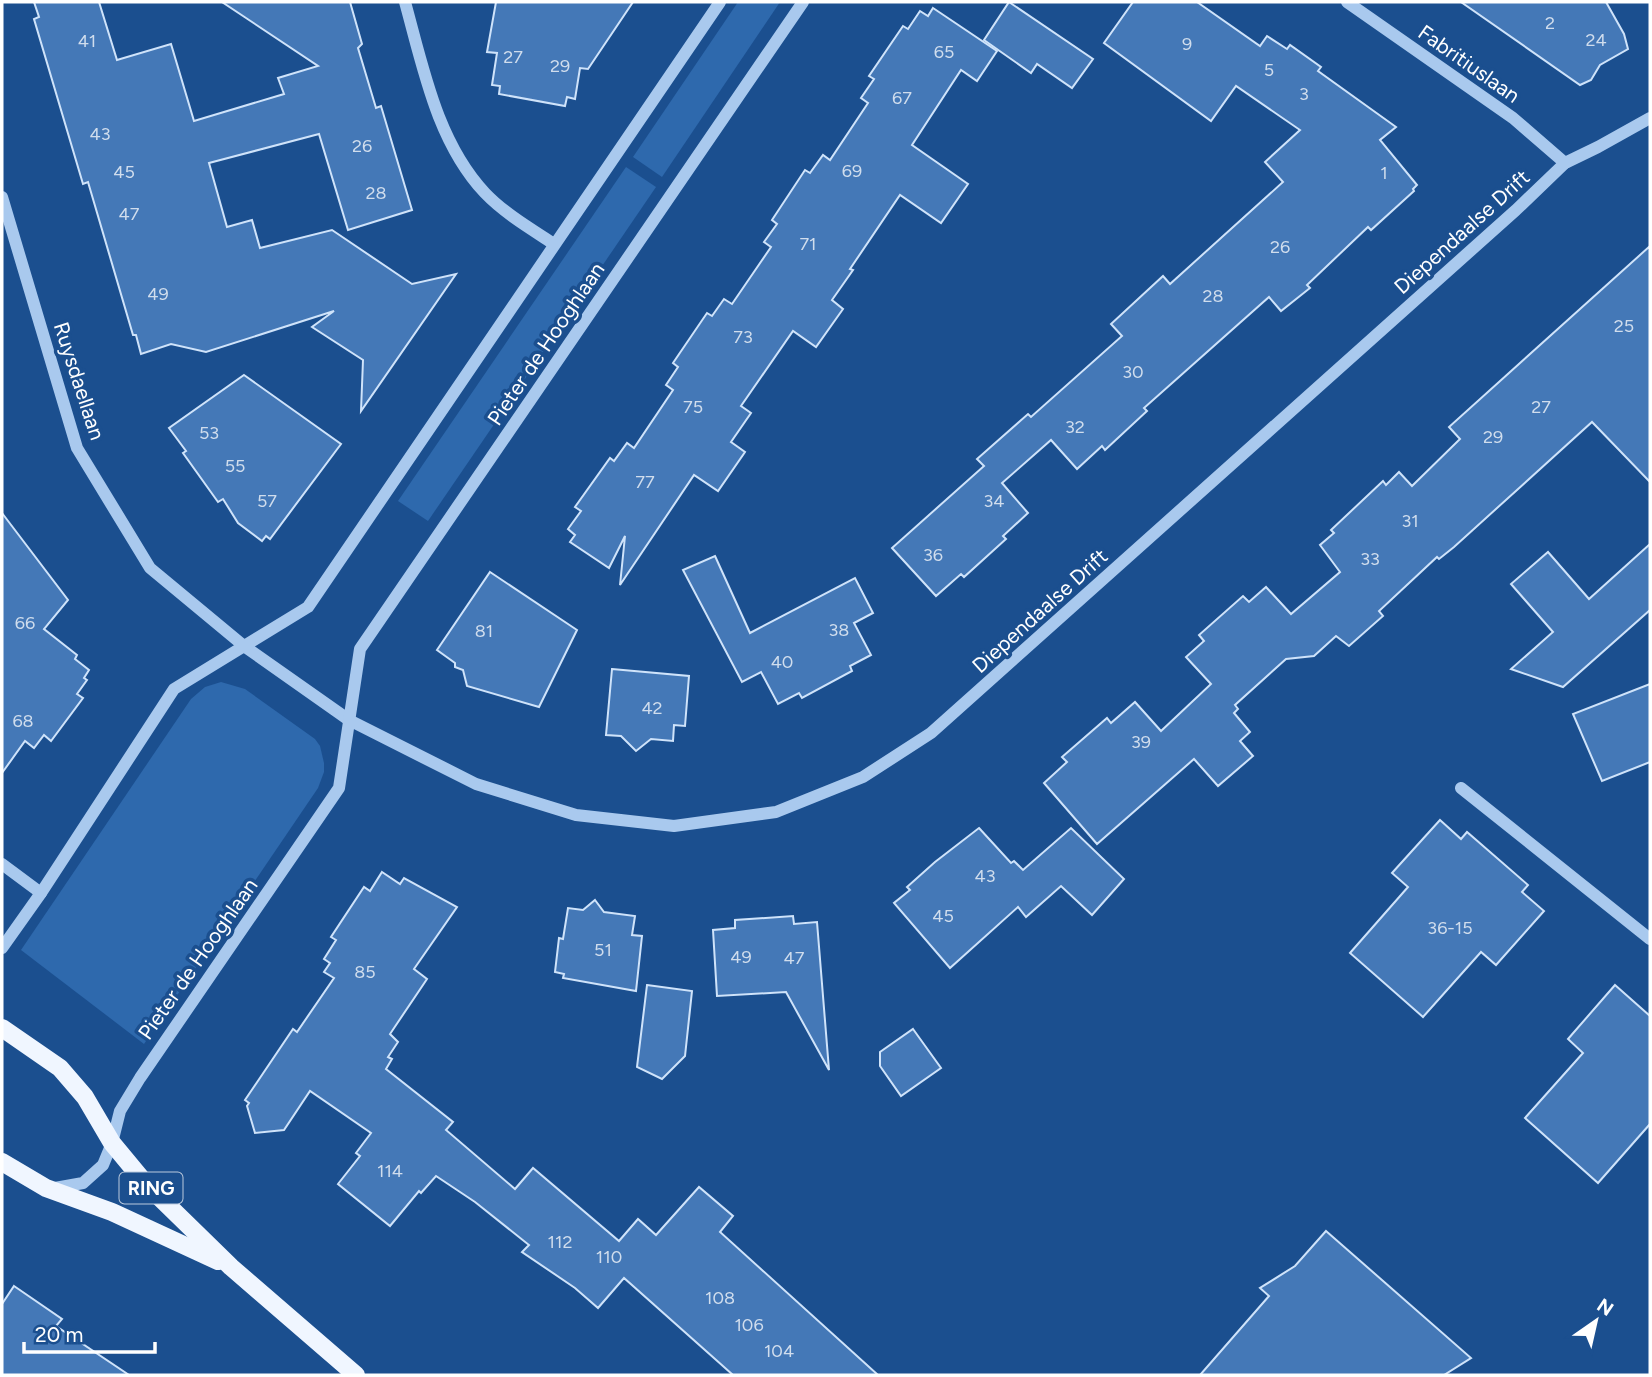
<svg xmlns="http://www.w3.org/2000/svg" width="1652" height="1377" font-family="Figtree,sans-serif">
  <rect width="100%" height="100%" fill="#1b4f8f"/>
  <!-- green -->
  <g fill="#2e69ad">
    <path d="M738,2H780L662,177L633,157Z"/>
    <path d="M626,167L656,187L428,521L398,501Z"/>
    <path d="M221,682L245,689L315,739L320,746L324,763V772L318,788L144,1044L21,950L191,699L205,687Z"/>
  </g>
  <!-- building -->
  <g fill="#4478b7" stroke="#cfe3fa" stroke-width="2">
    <path d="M34,2H99L117,60L171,44L194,121L284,94L278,78L318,66L222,2H350L362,44L358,48L376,108L381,106L412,210L348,230L319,134L209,163L227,227L252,220L260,248L332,230L412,284L456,274L361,411L363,360L312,327L334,311L206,352L171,344L141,354L136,335H133L88,182L83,184L34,19L39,17Z"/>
    <path d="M496,2H633L588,69L580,68L575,99L567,97L565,106L499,94L500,86L492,85L497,53L487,52Z"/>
    <path d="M1009,2L1093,59L1072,88L1037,64L1031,73L984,40Z"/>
    <path d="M1133,2H1197L1260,46L1267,36L1287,49L1290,45L1321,67L1318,71L1396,127L1380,140L1417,185L1413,189L1414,191L1371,230L1368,227L1307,285L1310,288L1281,311L1269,297L1144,408L1147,411L1105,450L1102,446L1077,469L1051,440L1002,483L1028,513L1003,536L1006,539L964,577L961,574L936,596L892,548L984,466L977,459L1028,414L1031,417L1122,336L1111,324L1163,276L1170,284L1283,182L1265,162L1300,130L1236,86L1211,121L1104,43Z"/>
    <path d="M1461,2H1606L1624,34L1628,49L1600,65L1591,80L1580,85Z"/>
    <path d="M933,8L997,51L977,81L961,70L912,145L968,184L941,223L900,195L850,269L853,270L832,300L843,309L816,347L793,331L741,406L751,413L731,442L745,452L718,491L694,475L620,585L625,536L609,568L570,542L575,535L568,529L581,511L575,507L610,458L614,461L627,443L634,448L673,390L666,385L678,367L673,363L707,313L712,316L724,299L732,304L771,247L764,242L777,224L772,220L805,170L810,173L823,155L830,160L868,103L861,98L874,79L869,76L903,26L908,29L920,11L928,16Z"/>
    <path d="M1650,246V482L1592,422L1454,547L1439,559L1437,557L1379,611L1383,616L1349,646L1336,636L1314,656L1286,659L1235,705L1238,709L1234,713L1250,732L1240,741L1253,756L1218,786L1194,759L1097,844L1044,783L1067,762L1062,757L1107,718L1111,723L1135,702L1161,731L1211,684L1186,657L1204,641L1199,635L1243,596L1249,602L1266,587L1291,614L1340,572L1320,545L1334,533L1331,530L1383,481L1386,485L1399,472L1412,486L1460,439L1449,427Z"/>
    <path d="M244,375L341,444L270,539L266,536L262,541L238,523L223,499L218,502L183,453L186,451L169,428Z"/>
    <path d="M2,513L68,600L44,629L77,655L75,659L89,670L84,678L87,680L77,694L83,698L51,741L44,735L34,748L25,741L2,773Z"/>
    <path d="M1650,544V610L1563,687L1511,669L1553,632L1511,584L1548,552L1589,599Z"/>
    <path d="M715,556L750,633L855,578L873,613L854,623L871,655L850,666L852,671L802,698L799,693L778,704L761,672L742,682L683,570Z"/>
    <path d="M490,572L577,630L539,707L467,686L463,670L455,667V663L437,650Z"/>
    <path d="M612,669L689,676L685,726L674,725L673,741L651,739L636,751L621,736L606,735Z"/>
    <path d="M1650,684V762L1602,781L1573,714Z"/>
    <path d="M1440,820L1461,839L1467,832L1528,885L1522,892L1544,911L1496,965L1481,952L1423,1017L1350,953L1408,887L1392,873Z"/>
    <path d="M979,828L1011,863L1014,861L1023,870L1071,828L1124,879L1092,915L1061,886L1026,917L1018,907L950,968L894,903L910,890L907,887L935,862Z"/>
    <path d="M382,872L400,884L404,878L457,907L414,969L427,979L390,1034L398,1042L388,1057L392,1059L386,1069L453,1122L446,1130L515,1189L533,1168L619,1241L638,1219L656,1235L699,1187L733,1216L720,1232L878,1375H733L624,1278L598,1308L575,1288L522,1252L529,1245L475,1202L436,1176L421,1193L419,1191L390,1226L338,1184L360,1156L356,1153L371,1133L310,1091L284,1130L255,1133L247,1106L249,1103L245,1100L293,1029L297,1032L334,978L324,972L330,963L324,959L336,940L331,937L364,887L370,891Z"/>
    <path d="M595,900L604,912L635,916L632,935L642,936L636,991L563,978L564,974L555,972L559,938L563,939L568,908L583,910Z"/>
    <path d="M793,916L794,924L817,922L829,1070L786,992L717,996L713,930L735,928V920Z"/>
    <path d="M647,985L692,991L685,1056L662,1079L637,1067Z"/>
    <path d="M1615,985L1650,1016V1124L1598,1183L1525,1118L1583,1053L1568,1039Z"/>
    <path d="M913,1029L941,1068L901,1096L880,1066V1052Z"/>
    <path d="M1326,1231L1471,1358L1444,1375H1200L1269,1296L1260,1288L1295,1266Z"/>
    <path d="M14,1286L62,1319L56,1326L129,1375H2V1304Z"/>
  </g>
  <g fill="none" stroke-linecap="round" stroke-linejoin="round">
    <!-- minor -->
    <g stroke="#a9c9ee" stroke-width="12">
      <path d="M405,2C423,67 437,142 485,193C504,213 531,229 554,244"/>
      <path d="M1347,2L1513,118L1565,163"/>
      <path d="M2,197L77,448L150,568L244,646L349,720L476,784L576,815L674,826L776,812L863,777L931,733L1516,210L1565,163L1598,147L1650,118"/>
      <path d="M1461,788L1650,939"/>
      <path d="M2,864L41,893"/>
      <path d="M2,948L41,893L174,689L308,607L720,2"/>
      <path d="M55,1188L83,1183L103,1165L112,1143L120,1111L140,1078L339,788L360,649L803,2"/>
    </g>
    <!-- major -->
    <g stroke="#f0f6ff" stroke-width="18">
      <path d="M2,1028L60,1068L85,1097L112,1143L146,1184L231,1267L356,1375"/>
      <path d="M2,1162L46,1188L112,1212L218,1261"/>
    </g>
  </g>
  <g text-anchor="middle" stroke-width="7" stroke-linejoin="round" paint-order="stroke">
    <!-- number labels -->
    <g font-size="18" fill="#d0dded">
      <text x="1550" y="29">2</text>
      <text x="1596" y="46">24</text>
      <text x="87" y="47">41</text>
      <text x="1187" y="50">9</text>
      <text x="944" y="58">65</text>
      <text x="513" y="63">27</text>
      <text x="560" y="72">29</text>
      <text x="1269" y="76">5</text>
      <text x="1304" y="100">3</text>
      <text x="902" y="104">67</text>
      <text x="100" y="140">43</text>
      <text x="362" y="152">26</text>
      <text x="852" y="177">69</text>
      <text x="124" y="178">45</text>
      <text x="1384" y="179">1</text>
      <text x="376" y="199">28</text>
      <text x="129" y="220">47</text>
      <text x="808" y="250">71</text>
      <text x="1280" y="253">26</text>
      <text x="158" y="300">49</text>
      <text x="1213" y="302">28</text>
      <text x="1624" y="332">25</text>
      <text x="743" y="343">73</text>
      <text x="1133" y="378">30</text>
      <text x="693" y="413">75</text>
      <text x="1541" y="413">27</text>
      <text x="1075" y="433">32</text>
      <text x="209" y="439">53</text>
      <text x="1493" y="443">29</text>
      <text x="235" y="472">55</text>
      <text x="645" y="488">77</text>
      <text x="267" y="507">57</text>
      <text x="994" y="507">34</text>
      <text x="1410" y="527">31</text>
      <text x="933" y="561">36</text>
      <text x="1370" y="565">33</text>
      <text x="25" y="629">66</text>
      <text x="839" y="636">38</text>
      <text x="484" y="637">81</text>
      <text x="782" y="668">40</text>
      <text x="652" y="714">42</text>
      <text x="23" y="727">68</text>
      <text x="1141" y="748">39</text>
      <text x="985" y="882">43</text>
      <text x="943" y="922">45</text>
      <text x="1450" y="934">36-15</text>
      <text x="603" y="956">51</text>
      <text x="741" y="963">49</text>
      <text x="794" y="964">47</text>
      <text x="365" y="978">85</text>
      <text x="390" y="1177">114</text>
      <text x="560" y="1248">112</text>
      <text x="609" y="1263">110</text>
      <text x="720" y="1304">108</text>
      <text x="749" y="1331">106</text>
      <text x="779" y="1357">104</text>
    </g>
    <!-- shield labels -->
    <rect fill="#1b4f8f" stroke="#bbcadd" stroke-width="2" x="119.5" y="1172.5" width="63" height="31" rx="5"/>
    <g font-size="19" font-weight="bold" fill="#fff">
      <text x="151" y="1195">RING</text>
    </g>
    <!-- street labels -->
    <g font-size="21" fill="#fff" stroke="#1b4f8f">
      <text transform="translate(1469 64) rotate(35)" y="7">Fabritiuslaan</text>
      <text transform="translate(1462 232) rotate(-42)" y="7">Diependaalse Drift</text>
      <text transform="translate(546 344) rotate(-56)" y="7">Pieter de Hooghlaan</text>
      <text transform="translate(79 381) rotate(72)" y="7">Ruysdaellaan</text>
      <text transform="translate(1040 611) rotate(-42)" y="7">Diependaalse Drift</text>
      <text transform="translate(198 959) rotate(-55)" y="7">Pieter de Hooghlaan</text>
    </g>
  </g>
  <!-- border -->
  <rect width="1652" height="1377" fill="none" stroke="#ffffff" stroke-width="7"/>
  <!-- north arrow -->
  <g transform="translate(1596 1321) rotate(34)" stroke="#1b4f8f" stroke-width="5" paint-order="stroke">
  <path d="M0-5L12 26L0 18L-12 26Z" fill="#ffffff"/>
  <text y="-10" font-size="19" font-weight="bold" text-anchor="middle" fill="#ffffff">N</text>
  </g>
  <!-- scale -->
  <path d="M24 1342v10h131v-10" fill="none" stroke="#ffffff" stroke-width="3.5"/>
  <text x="35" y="1342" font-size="21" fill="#ffffff" stroke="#1b4f8f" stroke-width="5" paint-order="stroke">20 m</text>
</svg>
